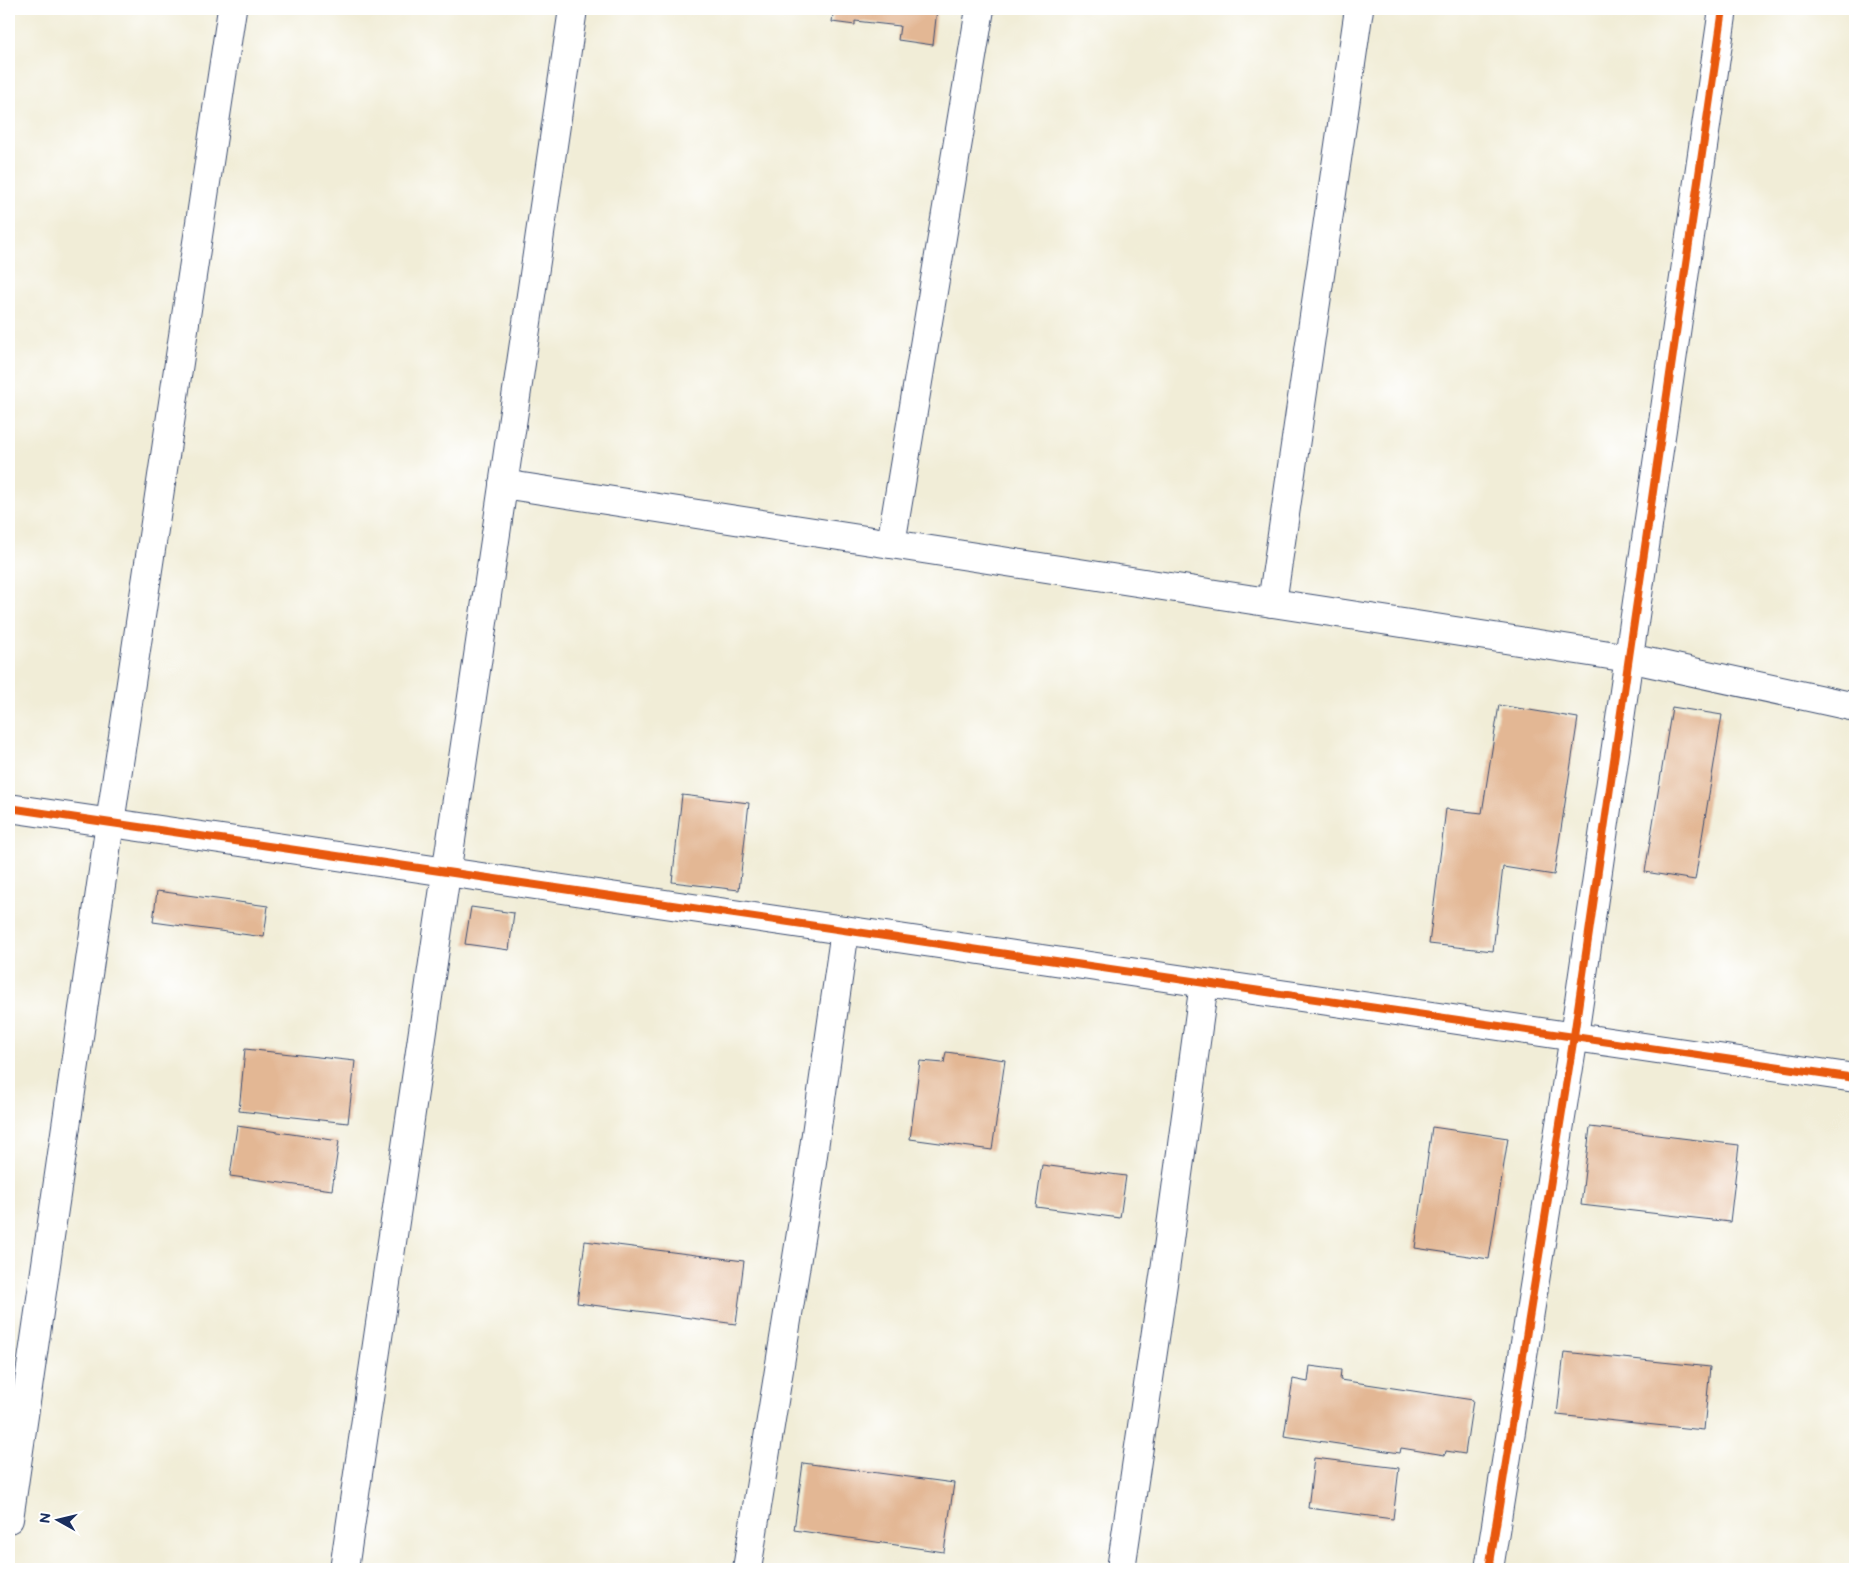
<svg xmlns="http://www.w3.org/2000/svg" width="1864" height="1578" font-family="'Balsamiq Sans',sans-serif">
  <rect width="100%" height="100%" fill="#fff"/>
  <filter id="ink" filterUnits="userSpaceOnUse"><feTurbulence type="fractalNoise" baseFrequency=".02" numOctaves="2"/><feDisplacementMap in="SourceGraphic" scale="10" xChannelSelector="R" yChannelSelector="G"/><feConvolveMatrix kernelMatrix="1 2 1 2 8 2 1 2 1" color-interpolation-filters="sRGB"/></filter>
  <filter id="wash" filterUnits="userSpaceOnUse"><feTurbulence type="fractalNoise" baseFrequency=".0096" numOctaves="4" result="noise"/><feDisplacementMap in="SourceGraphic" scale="20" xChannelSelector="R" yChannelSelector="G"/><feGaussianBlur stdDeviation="1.12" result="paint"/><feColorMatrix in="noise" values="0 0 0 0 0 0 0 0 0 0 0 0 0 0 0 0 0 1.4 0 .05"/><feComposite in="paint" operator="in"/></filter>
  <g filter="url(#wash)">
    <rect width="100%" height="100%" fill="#f1edd7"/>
    <g id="blocks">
      <!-- building -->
      <g fill="#e3b794">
        <path d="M799,9H937L933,45L898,40L900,26L855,21V25L832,22L833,14Z"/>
        <path d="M1499,705L1578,718L1554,875L1503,867L1493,951L1429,944L1446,809L1482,813Z"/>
        <path d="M1672,707L1722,715L1695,880L1645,872Z"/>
        <path d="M682,795L749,803L739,890L672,882Z"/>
        <path d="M157,891L268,906L264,937L153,922Z"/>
        <path d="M471,907L514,913L509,950L465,944Z"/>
        <path d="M245,1049L355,1061L348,1123L239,1111Z"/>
        <path d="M946,1052L1005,1060L992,1150L910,1139L920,1061L944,1063Z"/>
        <path d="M237,1126L339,1141L332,1190L230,1176Z"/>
        <path d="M1432,1127L1508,1138L1489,1259L1415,1248Z"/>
        <path d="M1590,1127L1739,1145L1730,1222L1581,1205Z"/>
        <path d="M1042,1165L1126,1176L1120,1218L1036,1207Z"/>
        <path d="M585,1241L744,1261L736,1324L577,1303Z"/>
        <path d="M1564,1352L1710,1367L1704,1430L1557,1415Z"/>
        <path d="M1310,1366L1341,1370L1340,1380L1473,1400L1465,1454L1446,1451L1445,1455L1401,1448L1400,1453L1284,1436L1293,1379L1308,1382Z"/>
        <path d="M1314,1458L1399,1468L1393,1519L1308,1508Z"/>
        <path d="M803,1463L954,1483L944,1552L794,1530Z"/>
      </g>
    </g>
  </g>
  <g filter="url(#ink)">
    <use href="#blocks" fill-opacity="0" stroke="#3b4c70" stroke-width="1"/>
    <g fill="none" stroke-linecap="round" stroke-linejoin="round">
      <!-- street casing -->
      <g stroke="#3b4c70" stroke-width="30">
        <g id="street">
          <path d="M503,484L1629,658L1855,707"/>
          <path d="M891,544L980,9"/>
          <path d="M1272,603L1359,9"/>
          <path d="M9,808L1855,1078"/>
          <path d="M9,1519L110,823L232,9"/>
          <path d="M344,1569L573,9"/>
          <path d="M747,1569L809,1183L845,930"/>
          <path d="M1121,1569L1165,1270L1204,983"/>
          <path d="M1489,1569L1574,1036L1723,9"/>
        </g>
      </g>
      <!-- street -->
      <use href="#street" stroke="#fff" stroke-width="28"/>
      <!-- cycleway casing -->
      <g stroke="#fff" stroke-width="11">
        <g id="cycleway">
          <path d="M9,808L1855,1078"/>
          <path d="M1489,1569L1574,1036L1723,9"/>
        </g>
      </g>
      <!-- cycleway -->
      <use href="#cycleway" stroke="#e8590c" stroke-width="8"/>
    </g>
  </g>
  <!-- margin -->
  <rect width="1864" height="1578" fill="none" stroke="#fff" stroke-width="30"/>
  <!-- north arrow -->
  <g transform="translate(58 1520) rotate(278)" stroke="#ffffff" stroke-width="4" paint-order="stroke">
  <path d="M0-4L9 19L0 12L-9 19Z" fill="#1b2f5e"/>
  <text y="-8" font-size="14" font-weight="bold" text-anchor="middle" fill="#1b2f5e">N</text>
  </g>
</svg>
